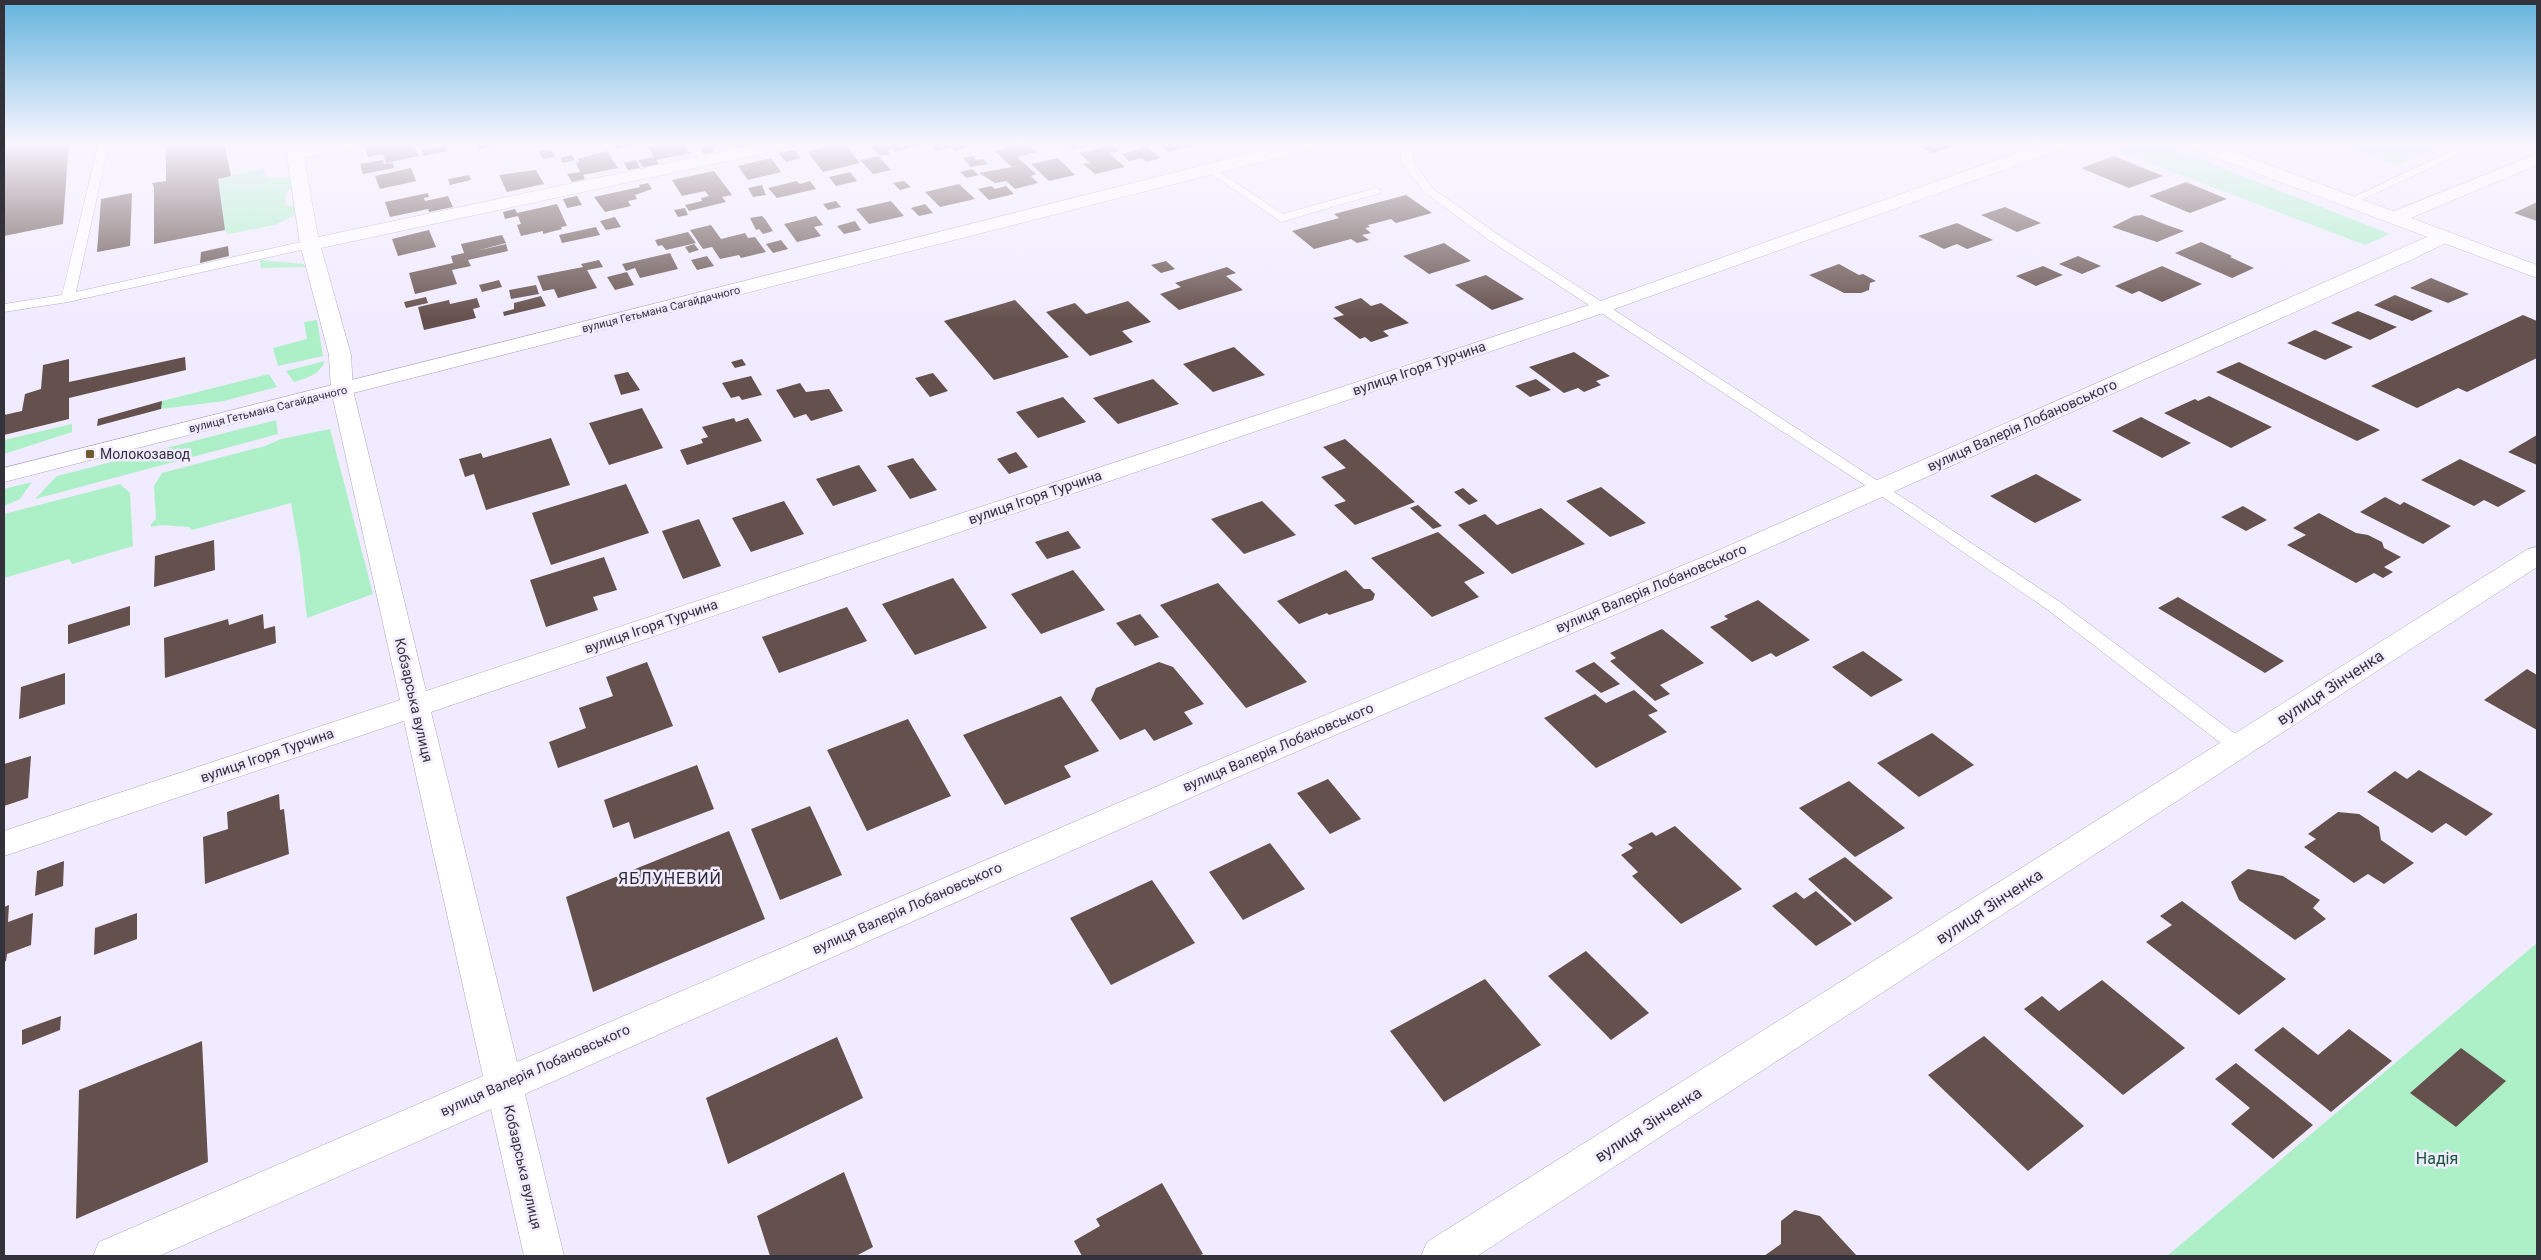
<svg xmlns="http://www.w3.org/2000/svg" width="2541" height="1260" font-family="Roboto,sans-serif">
  <rect width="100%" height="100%" fill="#f1ebff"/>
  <!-- green -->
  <g fill="#adf0c8">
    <path d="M2128,142H2155L2390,234L2365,245L2117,151Z"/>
    <path d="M2333,142H2449L2398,165Z"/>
    <path d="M264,168L266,178H292L295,182L286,194L285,205L300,208L298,213L275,225L228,234L225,230L218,179Z"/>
    <path d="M260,260L303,264L306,267L261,268Z"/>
    <path d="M317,320L323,356L278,366L273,348L307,339L304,322Z"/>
    <path d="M325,361C319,375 307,378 294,382L286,371Z"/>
    <path d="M269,374L277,387L224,401L161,409L162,401Z"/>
    <path d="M276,420L278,434L35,499L57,476Z"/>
    <path d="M72,424V432L4,454V440Z"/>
    <path d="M330,429L373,594L307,618L300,555L291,503L192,530L189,527L161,525L151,527V524L156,519L154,486L162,473L265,446L281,439Z"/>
    <path d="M32,482L20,499L4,506V489Z"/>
    <path d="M120,484L130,493L133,546L72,564L69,559L4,578V514Z"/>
    <path d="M2537,943V1256H2167Z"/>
  </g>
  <!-- building -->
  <g fill="#64504c">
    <path d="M4,142H69L63,224L4,236Z"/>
    <path d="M166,142H224L231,176L218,179L225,230L154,244V187L152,183L166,181Z"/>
    <path d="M382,142H418L410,145L412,148H415L419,156L386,163L383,154L368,157L364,146Z"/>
    <path d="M474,142H494L496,145L479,149Z"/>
    <path d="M612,142H642V143L616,149Z"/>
    <path d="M673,142H683L690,153L656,160L659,164L643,167L638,160L654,157L648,147Z"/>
    <path d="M719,142H757V143L737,148L734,145L723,147Z"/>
    <path d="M867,142H885L889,146L900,144L899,142L928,143L895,152L892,149L887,150L890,154L880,156Z"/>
    <path d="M935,142H945L950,148L936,151L930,143Z"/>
    <path d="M965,142L970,147L955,151L947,143Z"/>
    <path d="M1066,142H1084L1088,146L1073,150Z"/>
    <path d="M1155,142H1204V143L1168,152Z"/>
    <path d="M1908,142H1952L1958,145L1933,153Z"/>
    <path d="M843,143L860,163L823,172L807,151Z"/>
    <path d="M1026,143L1037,152L1017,157L1036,174L1031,176L1038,183L1015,189L1006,181L995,183L979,173L1012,167L994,151Z"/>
    <path d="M1112,145L1119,151L1109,153L1125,167L1095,174L1083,164L1090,163L1079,153Z"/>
    <path d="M446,146L448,151L423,156L422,150Z"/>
    <path d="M710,146L714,152L704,154L699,148Z"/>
    <path d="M1147,147L1161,158L1146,162L1142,158L1129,161L1122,154Z"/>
    <path d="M551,149L555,157L543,159L538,151Z"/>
    <path d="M794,150L801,158L786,162L779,153Z"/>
    <path d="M607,151L618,168L583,175L585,179L572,182L567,174L580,172L576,163L579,162L578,159Z"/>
    <path d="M572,155L575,160L563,163L560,158Z"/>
    <path d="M878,156L891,170L873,174L860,160Z"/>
    <path d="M973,156L976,160L983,159L988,164L971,167L963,158Z"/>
    <path d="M2114,156L2163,176L2129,188L2081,168Z"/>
    <path d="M771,158L781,172L748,180L738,166Z"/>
    <path d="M1058,158L1075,175L1049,181L1031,164Z"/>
    <path d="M383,160L384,164L393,163L394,168L363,174L360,164Z"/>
    <path d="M636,160L640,168L628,170L624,163Z"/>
    <path d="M411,168L416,181L380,189L375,176Z"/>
    <path d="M972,169L979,175L967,178L960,172Z"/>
    <path d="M536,170L544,184L507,192L499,175Z"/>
    <path d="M714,171L732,195L722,197L726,202L689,211L685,205L702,201L701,198L709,196L705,191L682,196L672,180Z"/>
    <path d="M850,172L857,181L836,186L829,177Z"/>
    <path d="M469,175L471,180L450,185L448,179Z"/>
    <path d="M797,181L800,184L810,181L816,189L777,198L768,188Z"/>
    <path d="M904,181L911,187L900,190L893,183Z"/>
    <path d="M2186,182L2227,199L2190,213L2149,196Z"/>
    <path d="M648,183L652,189L635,195L637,199L628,201L631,206L605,212L594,197L640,187L639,185Z"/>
    <path d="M959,184L975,199L940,207L925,192Z"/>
    <path d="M762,185L766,195L753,197L748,188Z"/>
    <path d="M991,186L995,189L1006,186L1014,194L989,200L978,189Z"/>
    <path d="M132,193L130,246L97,252L101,199Z"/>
    <path d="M428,193L429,197L424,198L425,201L448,196L453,207L429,212L428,209L390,217L385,202Z"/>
    <path d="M1406,195L1432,213L1396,223L1391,219L1368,225L1370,227L1365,228L1371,233L1362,235L1369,240L1357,243L1351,239L1314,249L1292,231L1339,218L1334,214Z"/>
    <path d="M577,196L582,205L567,208L563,199Z"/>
    <path d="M836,201L841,207L828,210L823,204Z"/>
    <path d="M891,201L904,216L869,224L856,209Z"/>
    <path d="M2537,202V221L2514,213Z"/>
    <path d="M557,204L567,226L561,227L562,229L543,234V231L521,236L517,225L521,224L518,216L505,219L503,212L515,209L517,213Z"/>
    <path d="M925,204L933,213L919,216L911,208Z"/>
    <path d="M2005,207L2041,223L2017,232L1981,215Z"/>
    <path d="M685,208L688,215L678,217L674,210Z"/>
    <path d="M2142,215L2164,224L2184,231L2157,242L2112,227L2134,216Z"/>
    <path d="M762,216L765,219L773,231L763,234L759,229L756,230L750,218Z"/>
    <path d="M816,216L823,225L814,227L821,236L797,242L784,224Z"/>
    <path d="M615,217L621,227L606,230L600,221Z"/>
    <path d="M855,221L861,230L844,234L837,226Z"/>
    <path d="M1957,223L1993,240L1967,249L1957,244L1944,249L1918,236Z"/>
    <path d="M711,225L721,239L745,233L748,238L755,237L766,252L741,258L739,255L720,259L712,247L703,249L690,230Z"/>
    <path d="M596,227L600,235L562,243L559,235Z"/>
    <path d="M429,230L436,247L398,256L392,239Z"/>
    <path d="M688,232L696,243L666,250L662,245L658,246L655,240Z"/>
    <path d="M502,235L506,243L476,251L506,244L508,251L468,260L471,266L452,270L457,284L415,294L409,273L453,263L451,256L464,253L461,244Z"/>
    <path d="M781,240L788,249L773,253L766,244Z"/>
    <path d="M2201,242L2232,256L2230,257L2254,268L2232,278L2175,253Z"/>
    <path d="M1444,243L1471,261L1429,274L1403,256Z"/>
    <path d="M694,244L699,250L689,253L685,247Z"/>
    <path d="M228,246L229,256L200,263L201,252Z"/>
    <path d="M670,253L678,269L640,278L635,268L626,271L622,264Z"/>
    <path d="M707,256L714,266L697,270L691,260Z"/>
    <path d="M2078,256L2101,266L2082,274L2059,264Z"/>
    <path d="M599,260L603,267L587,270L597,288L558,298L554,289L543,291L537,276L583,267L581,264Z"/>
    <path d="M1166,261L1175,269L1161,273L1151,265Z"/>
    <path d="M1839,264L1859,275L1863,274L1876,281L1870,283L1869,290L1861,293H1844L1809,275Z"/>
    <path d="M2043,266L2063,275L2036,286L2016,276Z"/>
    <path d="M2162,266L2202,284L2162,302L2139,291L2132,294L2115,286Z"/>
    <path d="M1227,267L1236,273L1226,276L1243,290L1179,310L1160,294L1181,287L1175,283Z"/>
    <path d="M627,272L634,285L615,290L607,277Z"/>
    <path d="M1486,275L1524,299L1492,310L1455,285Z"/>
    <path d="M2431,278L2469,294L2448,303L2410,288Z"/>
    <path d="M499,280L502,287L482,292L479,285Z"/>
    <path d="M536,285L539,294L511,299L509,290Z"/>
    <path d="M2395,295L2433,311L2412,321L2374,305Z"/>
    <path d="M541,296L546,306L504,316L503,312L514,309V303Z"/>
    <path d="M426,297L428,303L406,308L404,302Z"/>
    <path d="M477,298L480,307L473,309L476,318L424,330L418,307L449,300L450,304Z"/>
    <path d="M1361,298L1371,306L1381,303L1409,323L1383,331L1389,336L1371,342L1365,337L1360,339L1333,318L1344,315L1334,307Z"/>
    <path d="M1015,300L1069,357L994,380L944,321Z"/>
    <path d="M1128,301L1151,322L1122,331L1133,342L1090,356L1046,312L1075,303L1086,314Z"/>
    <path d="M2358,311L2397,327L2370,340L2331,323Z"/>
    <path d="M2523,315L2537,321V358L2467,392L2458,388L2417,408L2371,386Z"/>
    <path d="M2315,330L2353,347L2325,360L2287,343Z"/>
    <path d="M1234,347L1265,375L1213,392L1183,364Z"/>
    <path d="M1574,352L1610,376L1596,381L1601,385L1584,392L1578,388L1564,393L1529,367Z"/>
    <path d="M185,357L186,370L69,398V419L4,435V415L22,411L25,394L41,389L43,365L69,359V382Z"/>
    <path d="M742,359L746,365L735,368L731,362Z"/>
    <path d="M2239,362L2380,430L2357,441L2216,372Z"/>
    <path d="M628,372L640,390L621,395L614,375Z"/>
    <path d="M933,373L948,391L930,397L915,378Z"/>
    <path d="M751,376L762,395L742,400L739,396L731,398L722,383Z"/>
    <path d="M1153,379L1179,404L1118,424L1093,398Z"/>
    <path d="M1536,379L1551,390L1530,397L1515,386Z"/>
    <path d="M800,383L806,392L829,389L843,411L811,421L806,414L794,418L776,390Z"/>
    <path d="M2209,396L2272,427L2231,448L2164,413L2195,399L2198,401Z"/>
    <path d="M1063,397L1086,422L1038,438L1016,412Z"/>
    <path d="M162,401L161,409L97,426L98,419Z"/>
    <path d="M642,408L663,448L609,465L589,423Z"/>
    <path d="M2141,417L2191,443L2162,458L2112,431Z"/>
    <path d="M734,418L736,422L748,418L762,441L687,465L680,450L703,443L701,439L708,437L702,427Z"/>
    <path d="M2537,435V465L2508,452Z"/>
    <path d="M551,438L570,485L486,510L474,474L465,477L459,459L481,453L483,458Z"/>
    <path d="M1345,439L1415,502L1355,525L1334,505L1346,501L1321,477L1346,468L1323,447Z"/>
    <path d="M1016,452L1028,467L1009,474L997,459Z"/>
    <path d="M913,458L937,490L910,499L887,466Z"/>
    <path d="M2460,459L2526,491L2498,507L2484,500L2474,506L2421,480Z"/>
    <path d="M859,465L877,491L833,506L816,479Z"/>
    <path d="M2036,474L2082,500L2035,523L1990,496Z"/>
    <path d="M626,484L649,533L551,565L532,513Z"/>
    <path d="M1601,487L1646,523L1610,537L1566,501Z"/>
    <path d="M1463,488L1478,501L1469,505L1454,492Z"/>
    <path d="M2385,497L2400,505L2404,502L2451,526L2423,544L2360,512Z"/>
    <path d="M784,501L804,534L751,552L732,518Z"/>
    <path d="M1262,501L1296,535L1244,554L1211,519Z"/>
    <path d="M1418,505L1442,526L1433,529L1410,508Z"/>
    <path d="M2243,506L2267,520L2246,531L2221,517Z"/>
    <path d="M1541,508L1585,544L1512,574L1458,525L1485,514L1497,525Z"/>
    <path d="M2319,513L2356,533L2368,535L2382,542L2384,548L2401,557L2384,567L2393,572L2383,578L2374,573L2356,583L2287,545L2306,535L2293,528Z"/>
    <path d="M699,519L721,566L683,579L662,531Z"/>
    <path d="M1068,531L1081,548L1047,559L1035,542Z"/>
    <path d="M1438,532L1485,573L1464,582L1479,597L1432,617L1371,558Z"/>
    <path d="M214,540L215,570L154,587L155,556Z"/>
    <path d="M604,557L617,590L593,597L598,610L546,627L530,580Z"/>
    <path d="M1073,570L1105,610L1041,634L1011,594Z"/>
    <path d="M1346,570L1364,589H1370L1375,594L1373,600L1329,615L1327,613L1299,624L1277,601Z"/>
    <path d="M953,578L987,628L915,655L882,604Z"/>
    <path d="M1218,583L1307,682L1246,708L1160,605Z"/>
    <path d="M2178,597L2259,646L2284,661L2265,673L2158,608Z"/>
    <path d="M1758,600L1810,640L1776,657L1771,653L1752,662L1710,627L1728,619L1724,616Z"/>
    <path d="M130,606V625L68,644V625Z"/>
    <path d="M847,607L867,641L779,673L762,637Z"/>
    <path d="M263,614L264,629L275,626L276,643L165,678L164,638L228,619L229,625Z"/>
    <path d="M1140,614L1159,637L1135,646L1116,623Z"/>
    <path d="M1662,629L1704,663L1660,685L1670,694L1655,701L1610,661L1616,658L1610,653Z"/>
    <path d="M1863,651L1903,680L1871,697L1832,667Z"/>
    <path d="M647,662L673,726L558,768L549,742L586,728L579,708L613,696L606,677Z"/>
    <path d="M1159,662L1173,667L1204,704L1184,712L1193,724L1154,741L1145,729L1120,740L1091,700L1096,688Z"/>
    <path d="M1594,662L1620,684L1601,693L1575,671Z"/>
    <path d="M2527,669L2537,675V730L2484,700Z"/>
    <path d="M65,673V704L19,719L21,687Z"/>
    <path d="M1634,690L1658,711L1648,715L1667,732L1596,768L1544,718L1595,694L1606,703Z"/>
    <path d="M1061,696L1099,751L1064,766L1071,777L1005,805L963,735Z"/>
    <path d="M908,719L951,796L867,831L827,750Z"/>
    <path d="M1932,733L1974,765L1919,797L1877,763Z"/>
    <path d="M31,756L28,798L4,806V764Z"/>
    <path d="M697,765L714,809L634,839L629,822L613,828L604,800Z"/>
    <path d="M2419,770L2493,814L2466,836L2446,823L2432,833L2367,792L2395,771L2407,779Z"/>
    <path d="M1328,779L1361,819L1330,834L1297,793Z"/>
    <path d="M1849,781L1905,828L1855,857L1799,808Z"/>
    <path d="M279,794L280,810L284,809L289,854L205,884L203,837L228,829L227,812Z"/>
    <path d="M810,806L842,875L780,900L751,829Z"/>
    <path d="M2338,812L2359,814L2379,827L2381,840L2414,863L2384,884L2368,874L2354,883L2304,847L2316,839L2308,834Z"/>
    <path d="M1675,826L1742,889L1681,924L1632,876L1638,872L1621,855L1633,848L1628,844L1652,832L1656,836Z"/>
    <path d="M729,831L765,919L593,992L566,897Z"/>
    <path d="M1270,843L1305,889L1243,920L1209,872Z"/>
    <path d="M1845,857L1893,898L1855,922L1808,879Z"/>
    <path d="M64,861L63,886L35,896L37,871Z"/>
    <path d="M2248,869L2283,876L2320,900L2313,908L2326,919L2295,940L2239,900L2231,882Z"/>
    <path d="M1152,880L1195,943L1111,985L1070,918Z"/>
    <path d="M1816,891L1852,924L1816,946L1772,906L1796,892L1804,899Z"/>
    <path d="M2182,901L2286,979L2239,1015L2146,942L2172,925L2160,916Z"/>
    <path d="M9,905L8,922L33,913L31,945L7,954L6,961L4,962V907Z"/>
    <path d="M137,913V939L94,955L95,928Z"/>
    <path d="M1586,951L1649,1013L1611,1040L1548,976Z"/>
    <path d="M1485,979L1541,1045L1444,1102L1390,1031Z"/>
    <path d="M2102,980L2185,1048L2123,1095L2024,1009L2042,996L2059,1011Z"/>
    <path d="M61,1016L60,1030L22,1045V1030Z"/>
    <path d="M2283,1027L2318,1055L2349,1029L2392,1061L2331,1112L2254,1050Z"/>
    <path d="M1984,1036L2084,1126L2028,1171L1928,1075Z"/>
    <path d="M837,1037L863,1098L728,1164L706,1098Z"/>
    <path d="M202,1041L208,1162L76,1219L79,1090Z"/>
    <path d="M2461,1048L2506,1081L2456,1127L2410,1093Z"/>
    <path d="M2236,1063L2313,1125L2273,1159L2231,1124L2250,1108L2215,1079Z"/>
    <path d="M844,1172L873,1247L856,1256H770L757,1216Z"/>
    <path d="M1162,1183L1203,1254L1198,1256H1082L1074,1241L1100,1226L1096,1219Z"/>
    <path d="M1795,1210L1820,1216L1857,1256H1764L1781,1244V1221Z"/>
  </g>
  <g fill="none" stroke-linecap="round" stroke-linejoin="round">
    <!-- lane casing -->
    <g stroke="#ada8ba" stroke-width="1">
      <g id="lane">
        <path d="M99,142H109L76,292L310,240L316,244L310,248L68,302L4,312V304L62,295Z"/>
        <path d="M1399,142H1409L1414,162L1432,188L1497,234L1884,485L2060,602L2245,741L2248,746L2245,751L2238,753L2231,751L2048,610L1874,491L1489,240L1424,192L1402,162Z"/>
        <path d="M2470,142H2485L2353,204L2349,205L2343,202Z"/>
        <path d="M1211,166L1283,214L1376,188L1382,191L1380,193L1281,222L1207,171L1205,169Z"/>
      </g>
    </g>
    <!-- street casing -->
    <g stroke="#ada8ba" stroke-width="1">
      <g id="street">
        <path d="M285,142H302V147L329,142H365L357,147L304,157L318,237L767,142H801L793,147L321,248L351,355L353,390L426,691L1592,304L2047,142H2072L2070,146L1606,312L431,712L517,1062L1204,766L1710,554L2436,233H2450L2453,237L2450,241L2413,259L1728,566L1226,782L525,1094L564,1256H524L491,1109L159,1256H93L99,1242L483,1076L404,721L4,856V831L400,700L331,390L329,355L300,244Z"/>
        <path d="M2537,154V165L2401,222H2387L2385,218L2387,214Z"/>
        <path d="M2537,547V567L1477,1256H1421L1427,1242L2528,549Z"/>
      </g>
    </g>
    <!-- secondary casing -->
    <g stroke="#ada8ba" stroke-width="1">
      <g id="secondary">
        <path d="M1295,142H1325L1323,146L4,482V468Z"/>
        <path d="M2183,142H2208L2537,265V278L2185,146Z"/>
      </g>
    </g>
    <!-- lane -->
    <use href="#lane" fill="#fff" fill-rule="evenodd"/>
    <!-- street -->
    <use href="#street" fill="#fff" fill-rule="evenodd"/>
    <!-- secondary -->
    <use href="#secondary" fill="#fff" fill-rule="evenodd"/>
  </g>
  <!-- sky -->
  <linearGradient id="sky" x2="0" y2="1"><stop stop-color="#63b4dd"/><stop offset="0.45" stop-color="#f9f6ff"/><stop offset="1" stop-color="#f9f6ff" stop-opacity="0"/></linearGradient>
  <rect width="2541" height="319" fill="url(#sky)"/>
  <!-- markers -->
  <rect fill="#6e5c2a" stroke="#f1ebff" stroke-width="2" x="85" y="449" width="10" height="10" rx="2.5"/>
  <g text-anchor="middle" stroke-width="5" stroke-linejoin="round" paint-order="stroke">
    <!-- far-street labels -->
    <g font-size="11" fill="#333139" stroke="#f1ebff">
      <text transform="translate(661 309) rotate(-14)" y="4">вулиця Гетьмана Сагайдачного</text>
      <text transform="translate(268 409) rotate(-14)" y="4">вулиця Гетьмана Сагайдачного</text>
    </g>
    <!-- street labels -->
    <g font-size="14" fill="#333139" stroke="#f1ebff">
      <text transform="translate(1419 368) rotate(-19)" y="5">вулиця Ігоря Турчина</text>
      <text transform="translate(2022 425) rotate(-24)" y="5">вулиця Валерія Лобановського</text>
      <text transform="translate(1035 497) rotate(-19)" y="5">вулиця Ігоря Турчина</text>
      <text transform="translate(1651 588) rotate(-23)" y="5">вулиця Валерія Лобановського</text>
      <text transform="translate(651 626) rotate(-19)" y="5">вулиця Ігоря Турчина</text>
      <text transform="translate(414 700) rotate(77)" y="5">Кобзарська вулиця</text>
      <text transform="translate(1278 747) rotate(-23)" y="5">вулиця Валерія Лобановського</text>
      <text transform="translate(267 755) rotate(-19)" y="5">вулиця Ігоря Турчина</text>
      <text transform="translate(907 908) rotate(-24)" y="5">вулиця Валерія Лобановського</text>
      <text transform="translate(535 1070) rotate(-24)" y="5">вулиця Валерія Лобановського</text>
      <text transform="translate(523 1167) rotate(77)" y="5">Кобзарська вулиця</text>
    </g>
    <!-- poi labels -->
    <g font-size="14" fill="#333139" stroke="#f1ebff" text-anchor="start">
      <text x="100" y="459">Молокозавод</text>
    </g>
    <!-- near-street labels -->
    <g font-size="16" fill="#333139" stroke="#f1ebff">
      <text transform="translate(2330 687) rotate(-33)" y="6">вулиця Зінченка</text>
      <text transform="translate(1989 906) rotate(-33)" y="6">вулиця Зінченка</text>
      <text transform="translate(1648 1124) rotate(-33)" y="6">вулиця Зінченка</text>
    </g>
    <!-- quarter labels -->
    <g font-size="16" letter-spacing="1" fill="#2c2836" stroke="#f1ebff">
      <text x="670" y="884">ЯБЛУНЕВИЙ</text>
    </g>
    <!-- near-park labels -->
    <g font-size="16" fill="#175738" stroke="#f1ebff">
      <text x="2437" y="1164">Надія</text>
    </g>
  </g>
  <!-- border -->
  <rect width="2541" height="1260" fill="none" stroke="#333139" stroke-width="10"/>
</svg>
